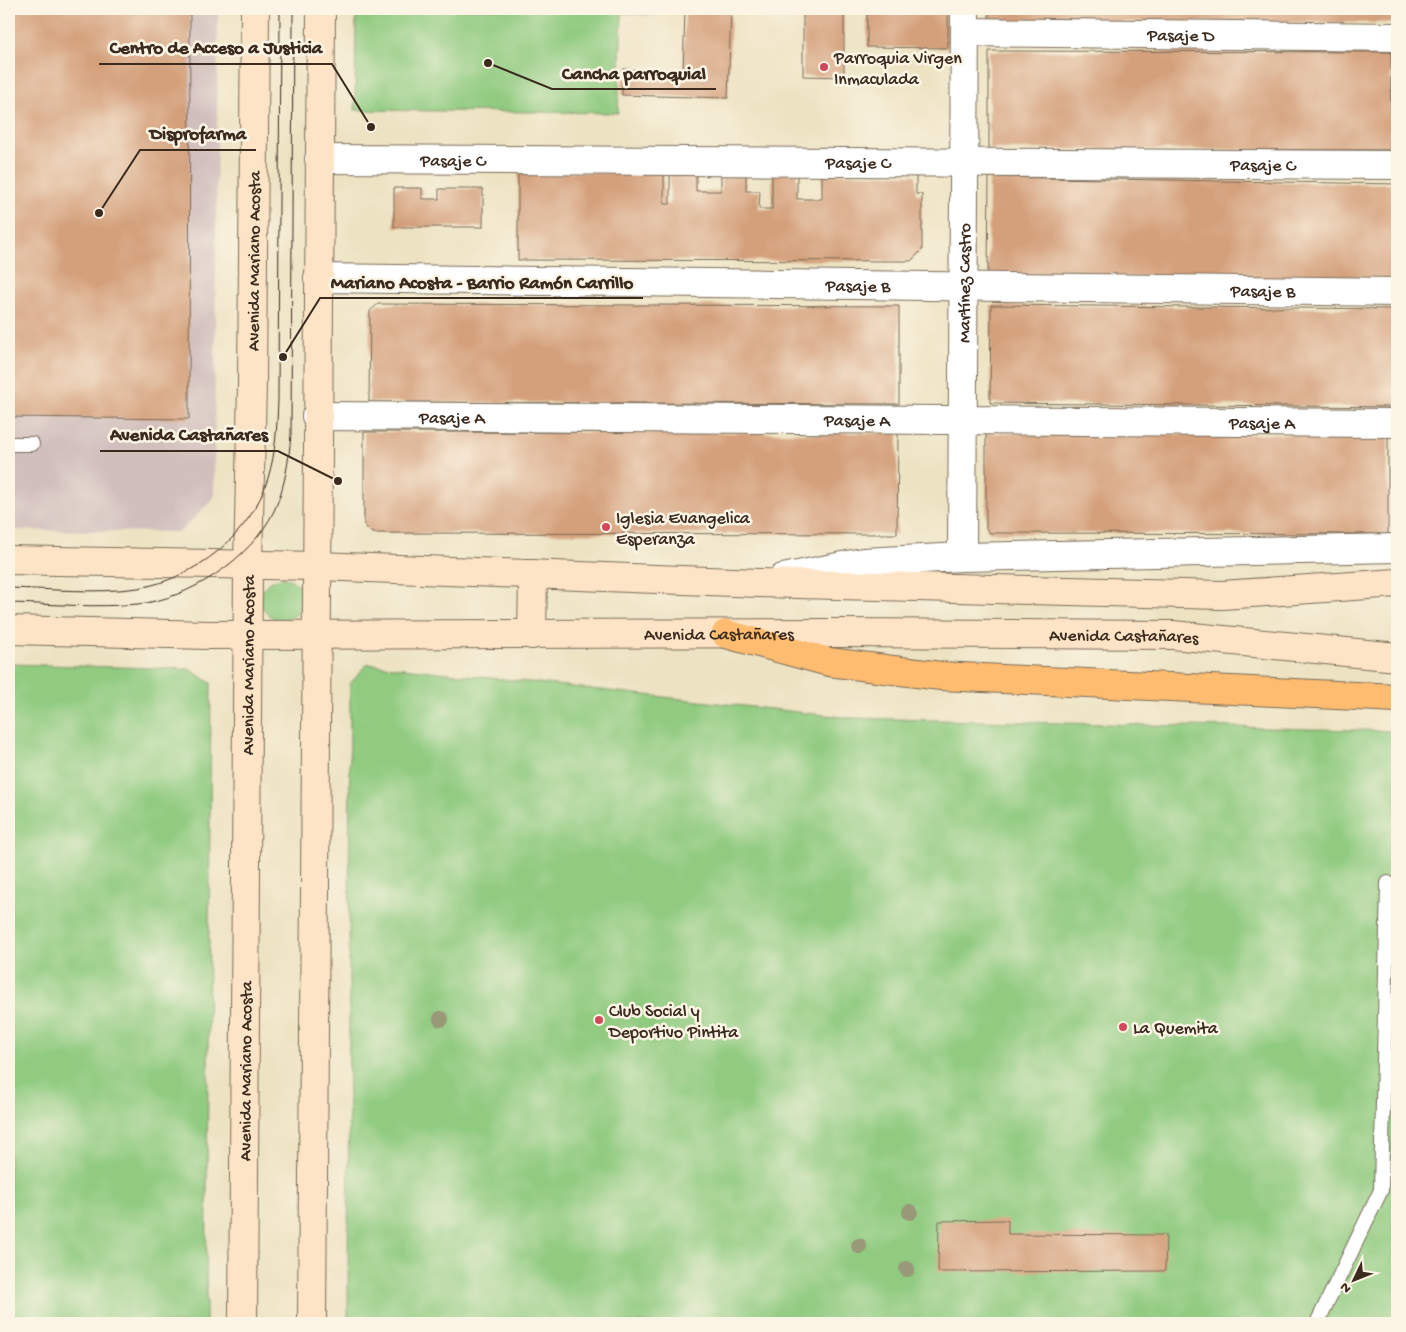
<svg xmlns="http://www.w3.org/2000/svg" width="1406" height="1332" font-family="'Gochi Hand',sans-serif">
  <rect width="100%" height="100%" fill="#fcf5e5"/>
  <filter id="ink" filterUnits="userSpaceOnUse"><feTurbulence type="fractalNoise" baseFrequency=".02" numOctaves="2"/><feDisplacementMap in="SourceGraphic" scale="10" xChannelSelector="R" yChannelSelector="G"/><feConvolveMatrix kernelMatrix="1 2 1 2 8 2 1 2 1" color-interpolation-filters="sRGB"/></filter>
  <filter id="wash" filterUnits="userSpaceOnUse"><feTurbulence type="fractalNoise" baseFrequency=".0096" numOctaves="4" result="noise"/><feDisplacementMap in="SourceGraphic" scale="20" xChannelSelector="R" yChannelSelector="G"/><feGaussianBlur stdDeviation="1.12" result="paint"/><feColorMatrix in="noise" values="0 0 0 0 0 0 0 0 0 0 0 0 0 0 0 0 0 1.4 0 .05"/><feComposite in="paint" operator="in"/></filter>
  <g filter="url(#wash)">
    <rect width="100%" height="100%" fill="#ede3c3"/>
    <!-- industrial -->
    <path fill="#d1bfbd" d="M9,9H218L214,498L180,532L9,530Z"/>
    <!-- green -->
    <g fill="#90cb80" stroke="#667a4f">
      <path d="M356,9H658V15L622,13L618,113L355,110Z"/>
      <circle cx="282" cy="599" r="21"/>
      <path d="M9,664L189,669L211,683L206,1323H9Z"/>
      <path d="M367,664L852,718L1397,731V1323H348L350,684Z"/>
    </g>
    <g id="blocks">
      <!-- building -->
      <g fill="#d4a07c">
        <path d="M9,9H190L189,419L9,417Z"/>
        <path d="M685,9H731L728,98L622,95L623,69L683,72Z"/>
        <path d="M803,9H844V77L803,76Z"/>
        <path d="M867,9H948V48L867,47Z"/>
        <path d="M989,9H1397V23L989,21Z"/>
        <path d="M989,51L1391,52L1390,150L989,149Z"/>
        <path d="M518,172L664,173V204H670V173H696V191H721V173H746V191H760L759,209H772V174L797,173V199H822V173L916,175V194H922V250L911,261L518,260Z"/>
        <path d="M989,177L1397,184V282L988,275Z"/>
        <path d="M394,188H422V199H439V189H483V227H394Z"/>
        <path d="M378,304L899,306V404L369,402L370,311Z"/>
        <path d="M991,305L1397,309V407L990,403Z"/>
        <path d="M364,432L898,433L897,534L372,533L364,525Z"/>
        <path d="M986,433L1388,435V534L990,533L986,528Z"/>
        <path d="M1008,1220V1234L1166,1235L1165,1271L938,1272L939,1221Z"/>
      </g>
    </g>
  </g>
  <g filter="url(#ink)">
    <use href="#blocks" fill-opacity="0" stroke="#796b58" stroke-width="1"/>
    <g fill="none" stroke-linecap="round" stroke-linejoin="round">
      <!-- lane casing -->
      <g stroke="#796b58" stroke-width="16">
        <g id="lane">
          <path d="M9,444H32"/>
          <path d="M1317,1323L1381,1190L1388,883"/>
        </g>
      </g>
      <!-- street casing -->
      <g stroke="#796b58" stroke-width="30">
        <g id="street">
          <path id="s1" d="M965,32L1397,37"/>
          <path id="s2" d="M319,159L1397,165"/>
          <path id="s3" d="M318,278L1397,292"/>
          <path id="s4" d="M316,416L1397,423"/>
          <path id="s5" d="M962,557L965,9"/>
          <path d="M783,578L863,562L962,557L1397,548"/>
        </g>
      </g>
      <!-- secondary casing -->
      <g stroke="#796b58" stroke-width="30">
        <g id="secondary">
          <path d="M9,560L318,566L759,583L1222,595L1397,583"/>
          <path id="s6" d="M9,630L209,635L834,633L1173,635L1397,657"/>
          <path d="M532,635L533,574"/>
          <path id="s7" d="M243,1323L248,565L252,384L255,9"/>
          <path d="M312,1323L321,9"/>
        </g>
      </g>
      <!-- highway casing -->
      <g stroke="#796b58" stroke-width="30">
        <path id="highway" d="M726,634L829,662L941,676L1397,698"/>
      </g>
      <!-- lane -->
      <use href="#lane" stroke="#fff" stroke-width="14"/>
      <!-- street -->
      <use href="#street" stroke="#fff" stroke-width="28"/>
      <!-- secondary -->
      <use href="#secondary" stroke="#fee4c6" stroke-width="28"/>
      <!-- highway -->
      <use href="#highway" stroke="#fdbc70" stroke-width="28"/>
      <!-- tram -->
      <g stroke="#3b2a1e" stroke-width="1">
        <path d="M9,588C51,589 96,594 138,588C195,579 252,534 268,478C276,452 277,426 278,399L280,9"/>
        <path d="M9,603C51,604 95,608 138,604C189,599 251,559 274,511C285,487 289,460 291,434L293,9"/>
      </g>
    </g>
    <!-- trees -->
    <g fill="#999878">
      <circle cx="441" cy="1019" r="8"/>
      <circle cx="910" cy="1212" r="8"/>
      <circle cx="859" cy="1246" r="8"/>
      <circle cx="907" cy="1269" r="8"/>
    </g>
  </g>
  <!-- markers -->
  <g fill="#d1495b" stroke="#fcf5e5" stroke-width="2">
    <circle cx="824" cy="67" r="5"/>
    <circle cx="606" cy="527" r="5"/>
    <circle cx="599" cy="1020" r="5"/>
    <circle cx="1123" cy="1027" r="5"/>
  </g>
  <g text-anchor="middle" stroke-width="5" stroke-linejoin="round" paint-order="stroke">
    <!-- street labels -->
    <g font-size="18" fill="#3b2a1e" stroke="#fcf5e5">
      <text dy="6" stroke="none"><textPath href="#s1" startOffset="216">Pasaje D</textPath></text>
      <text dy="6" stroke="none"><textPath href="#s2" startOffset="134">Pasaje C</textPath></text>
      <text dy="6" stroke="none"><textPath href="#s2" startOffset="539">Pasaje C</textPath></text>
      <text dy="6" stroke="none"><textPath href="#s2" startOffset="944">Pasaje C</textPath></text>
      <text dy="6" stroke="none"><textPath href="#s7" startOffset="1062">Avenida Mariano Acosta</textPath></text>
      <text dy="6" stroke="none"><textPath href="#s5" startOffset="274">Martínez Castro</textPath></text>
      <text dy="6" stroke="none"><textPath href="#s3" startOffset="540">Pasaje B</textPath></text>
      <text dy="6" stroke="none"><textPath href="#s3" startOffset="945">Pasaje B</textPath></text>
      <text dy="6" stroke="none"><textPath href="#s4" startOffset="136">Pasaje A</textPath></text>
      <text dy="6" stroke="none"><textPath href="#s4" startOffset="541">Pasaje A</textPath></text>
      <text dy="6" stroke="none"><textPath href="#s4" startOffset="946">Pasaje A</textPath></text>
      <text dy="6" stroke="none"><textPath href="#s6" startOffset="710">Avenida Castañares</textPath></text>
      <text dy="6" stroke="none"><textPath href="#s6" startOffset="1115">Avenida Castañares</textPath></text>
      <text dy="6" stroke="none"><textPath href="#s7" startOffset="658">Avenida Mariano Acosta</textPath></text>
      <text dy="6" stroke="none"><textPath href="#s7" startOffset="252">Avenida Mariano Acosta</textPath></text>
    </g>
    <!-- poi labels -->
    <g font-size="18" fill="#3b2a1e" stroke="#fcf5e5" text-anchor="start">
      <text x="834" y="63">Parroquia Virgen<tspan x="834" dy="21">Inmaculada</tspan></text>
      <text x="616" y="523">Iglesia Evangelica<tspan x="616" dy="21">Esperanza</tspan></text>
      <text x="609" y="1016">Club Social y<tspan x="609" dy="21">Deportivo Pintita</tspan></text>
      <text x="1133" y="1033">La Quemita</text>
    </g>
  </g>
  <!-- callouts -->
  <path fill="none" stroke="#3b2a1e" stroke-width="2" d="M371 127L332 64H99M488 63L552 89H716M99 213L140 150H256M283 357L320 298H643M338 481L278 451H100"/>
  <g fill="#3b2a1e" stroke="#fcf5e5" stroke-width="2">
    <circle cx="371" cy="127" r="5"/>
    <circle cx="488" cy="63" r="5"/>
    <circle cx="99" cy="213" r="5"/>
    <circle cx="283" cy="357" r="5"/>
    <circle cx="338" cy="481" r="5"/>
  </g>
  <g font-size="19" text-anchor="middle" font-weight="bold" fill="#3b2a1e" stroke="#fcf5e5" stroke-width="5" stroke-linejoin="round" paint-order="stroke">
    <text x="216" y="53">Centro de Acceso a Justicia</text>
    <text x="634" y="79">Cancha parroquial</text>
    <text x="198" y="139">Disprofarma</text>
    <text x="482" y="288">Mariano Acosta - Barrio Ramón Carrillo</text>
    <text x="189" y="440">Avenida Castañares</text>
  </g>
  <!-- margin -->
  <rect width="1406" height="1332" fill="none" stroke="#fcf5e5" stroke-width="30"/>
  <!-- north arrow -->
  <g transform="translate(1354 1280) rotate(227)" stroke="#fcf5e5" stroke-width="4" paint-order="stroke">
  <path d="M0-4L9 19L0 12L-9 19Z" fill="#3b2a1e"/>
  <text y="-8" font-size="14" font-weight="bold" text-anchor="middle" fill="#3b2a1e">N</text>
  </g>
</svg>
